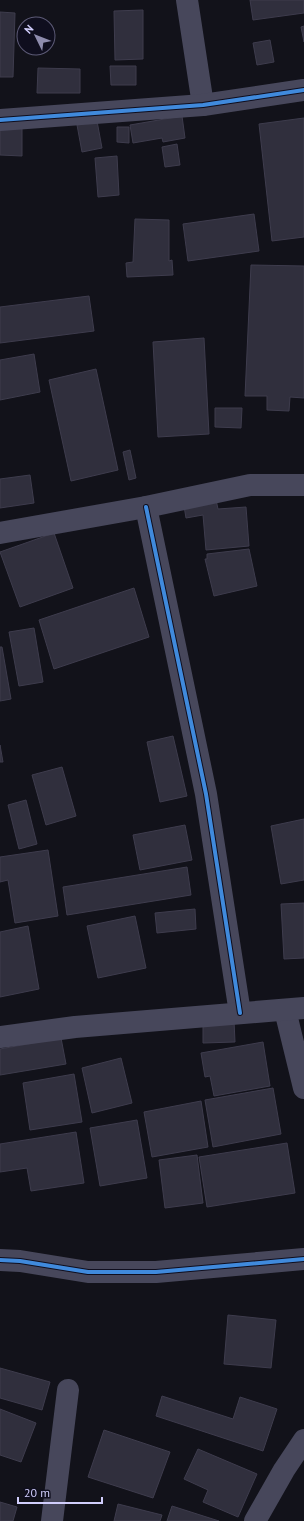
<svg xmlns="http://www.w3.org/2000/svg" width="304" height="1521" font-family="'PT Sans',sans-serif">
  <rect width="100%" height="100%" fill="#12121a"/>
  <!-- building -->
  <g fill="#302f3d" stroke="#3e3c4d">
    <path d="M250,0H304V13L253,20Z"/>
    <path d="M143,10V59L115,60L114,11Z"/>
    <path d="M0,12L15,13L13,77H0Z"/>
    <path d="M304,26V42L301,27Z"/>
    <path d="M270,40L274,62L257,65L253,43Z"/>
    <path d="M110,66H136V85H111Z"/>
    <path d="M38,68L80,69V93H37Z"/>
    <path d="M182,116L185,138L163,142L162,138L133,143L130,125Z"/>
    <path d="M304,118V237L272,241L259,124Z"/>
    <path d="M97,121L102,148L82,152L77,125Z"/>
    <path d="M0,127H22V156L0,155Z"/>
    <path d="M117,127H129V143L117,142Z"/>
    <path d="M177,144L180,165L165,167L162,147Z"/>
    <path d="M117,156L119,195L98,197L95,158Z"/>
    <path d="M254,214L259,251L188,261L183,224Z"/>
    <path d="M135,219L169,220V261L172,260L173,275L127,277L126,263L133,262Z"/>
    <path d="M251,265L304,266V398L290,397L289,411L267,410V396H245Z"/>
    <path d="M89,296L94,331L0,343V307Z"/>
    <path d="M204,338L209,434L158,437L153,342Z"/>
    <path d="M34,354L40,392L0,400V360Z"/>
    <path d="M96,369L118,470L71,481L49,380Z"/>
    <path d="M215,408H242L241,428L215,427Z"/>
    <path d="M130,450L136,478L129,480L123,452Z"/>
    <path d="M30,475L34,503L0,508V479Z"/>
    <path d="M215,495L218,509L246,507L249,546L206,550L203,515L186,518L183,500Z"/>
    <path d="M54,533L73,588L20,607L0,552Z"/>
    <path d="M249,549L257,586L214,596L205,559H207V554Z"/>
    <path d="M134,588L149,637L54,669L39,620Z"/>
    <path d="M34,628L43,682L19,686L9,632Z"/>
    <path d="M0,647H2L11,699L0,701Z"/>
    <path d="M173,736L187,796L160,802L147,742Z"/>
    <path d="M0,745L3,762H0Z"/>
    <path d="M62,767L76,816L46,825L32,775Z"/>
    <path d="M26,800L37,844L19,849L8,805Z"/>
    <path d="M304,819V880L281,884L271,826Z"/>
    <path d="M185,825L192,860L140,870L133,835Z"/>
    <path d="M48,850L58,916L15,923L8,880L0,882V857Z"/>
    <path d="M187,867L191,895L67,915L63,887Z"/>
    <path d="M304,903V958L284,959L281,904Z"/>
    <path d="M195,909L196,929L157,933L155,913Z"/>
    <path d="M135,916L146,968L98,978L87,926Z"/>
    <path d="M28,926L39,989L0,997V932Z"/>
    <path d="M234,1021L235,1042L203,1043V1023Z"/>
    <path d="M61,1038L66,1064L0,1075V1049Z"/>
    <path d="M263,1042L270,1086L214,1096L210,1076L205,1077L201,1053Z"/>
    <path d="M121,1058L132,1103L92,1113L82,1068Z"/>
    <path d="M74,1074L82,1122L30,1130L23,1083Z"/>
    <path d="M273,1088L281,1134L213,1147L205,1100Z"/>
    <path d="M201,1101L208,1147L152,1157L144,1112Z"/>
    <path d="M137,1120L147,1178L100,1186L90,1128Z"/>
    <path d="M76,1132L84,1183L31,1191L27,1168L0,1172V1144Z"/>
    <path d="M287,1143L295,1193L207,1207L199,1157Z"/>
    <path d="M197,1155L203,1203L165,1208L159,1160Z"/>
    <path d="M228,1315L276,1320L271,1368L224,1364Z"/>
    <path d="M0,1368L50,1382L42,1410L0,1398Z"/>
    <path d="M162,1396L233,1419L240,1397L277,1409L263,1451L156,1416Z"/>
    <path d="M0,1409L36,1423L21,1462L0,1455Z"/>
    <path d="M104,1430L170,1452L153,1498L88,1477Z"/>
    <path d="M198,1449L257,1474L238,1517L203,1502L208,1490L184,1479Z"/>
    <path d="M0,1502L17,1507L13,1521H0Z"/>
    <path d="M118,1504L162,1515L160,1521H114Z"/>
    <path d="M172,1506L219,1521H167Z"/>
  </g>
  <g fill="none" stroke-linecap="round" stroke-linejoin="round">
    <!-- minor -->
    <g stroke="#47475b" stroke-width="22">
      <path d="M187,0L203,105"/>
      <path d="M0,120L203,105L304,90"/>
      <path d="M146,507L206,794L240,1013"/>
      <path d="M0,533L146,507L250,485H304"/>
      <path d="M285,1010L304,1088"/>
      <path d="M0,1037L75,1027L304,1008"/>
      <path d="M0,1260L20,1261L88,1272H156L304,1259"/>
      <path d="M52,1521L68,1390"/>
      <path d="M255,1521L284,1470L304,1440"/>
    </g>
    <!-- cycleway casing -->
    <g stroke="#0f0e1e" stroke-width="6">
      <g id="cycleway">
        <path d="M0,120L203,105L304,90"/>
        <path d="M146,507L206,794L240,1013"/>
        <path d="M0,1260L20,1261L88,1272H156L304,1259"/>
      </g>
    </g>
    <!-- cycleway -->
    <use href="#cycleway" stroke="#408adc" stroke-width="4"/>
  </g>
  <!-- north arrow -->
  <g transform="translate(36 36) rotate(313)"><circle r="19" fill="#0f0e1e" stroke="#5d5b77"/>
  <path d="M0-3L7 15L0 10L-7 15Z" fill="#8e8cad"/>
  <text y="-6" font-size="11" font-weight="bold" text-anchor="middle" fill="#d1cefc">N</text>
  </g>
  <!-- scale -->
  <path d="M18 1497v6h84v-6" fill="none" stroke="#d1cefc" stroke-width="2"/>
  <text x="24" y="1497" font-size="12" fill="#d1cefc" stroke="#0f0e1e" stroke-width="3" paint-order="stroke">20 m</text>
</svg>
